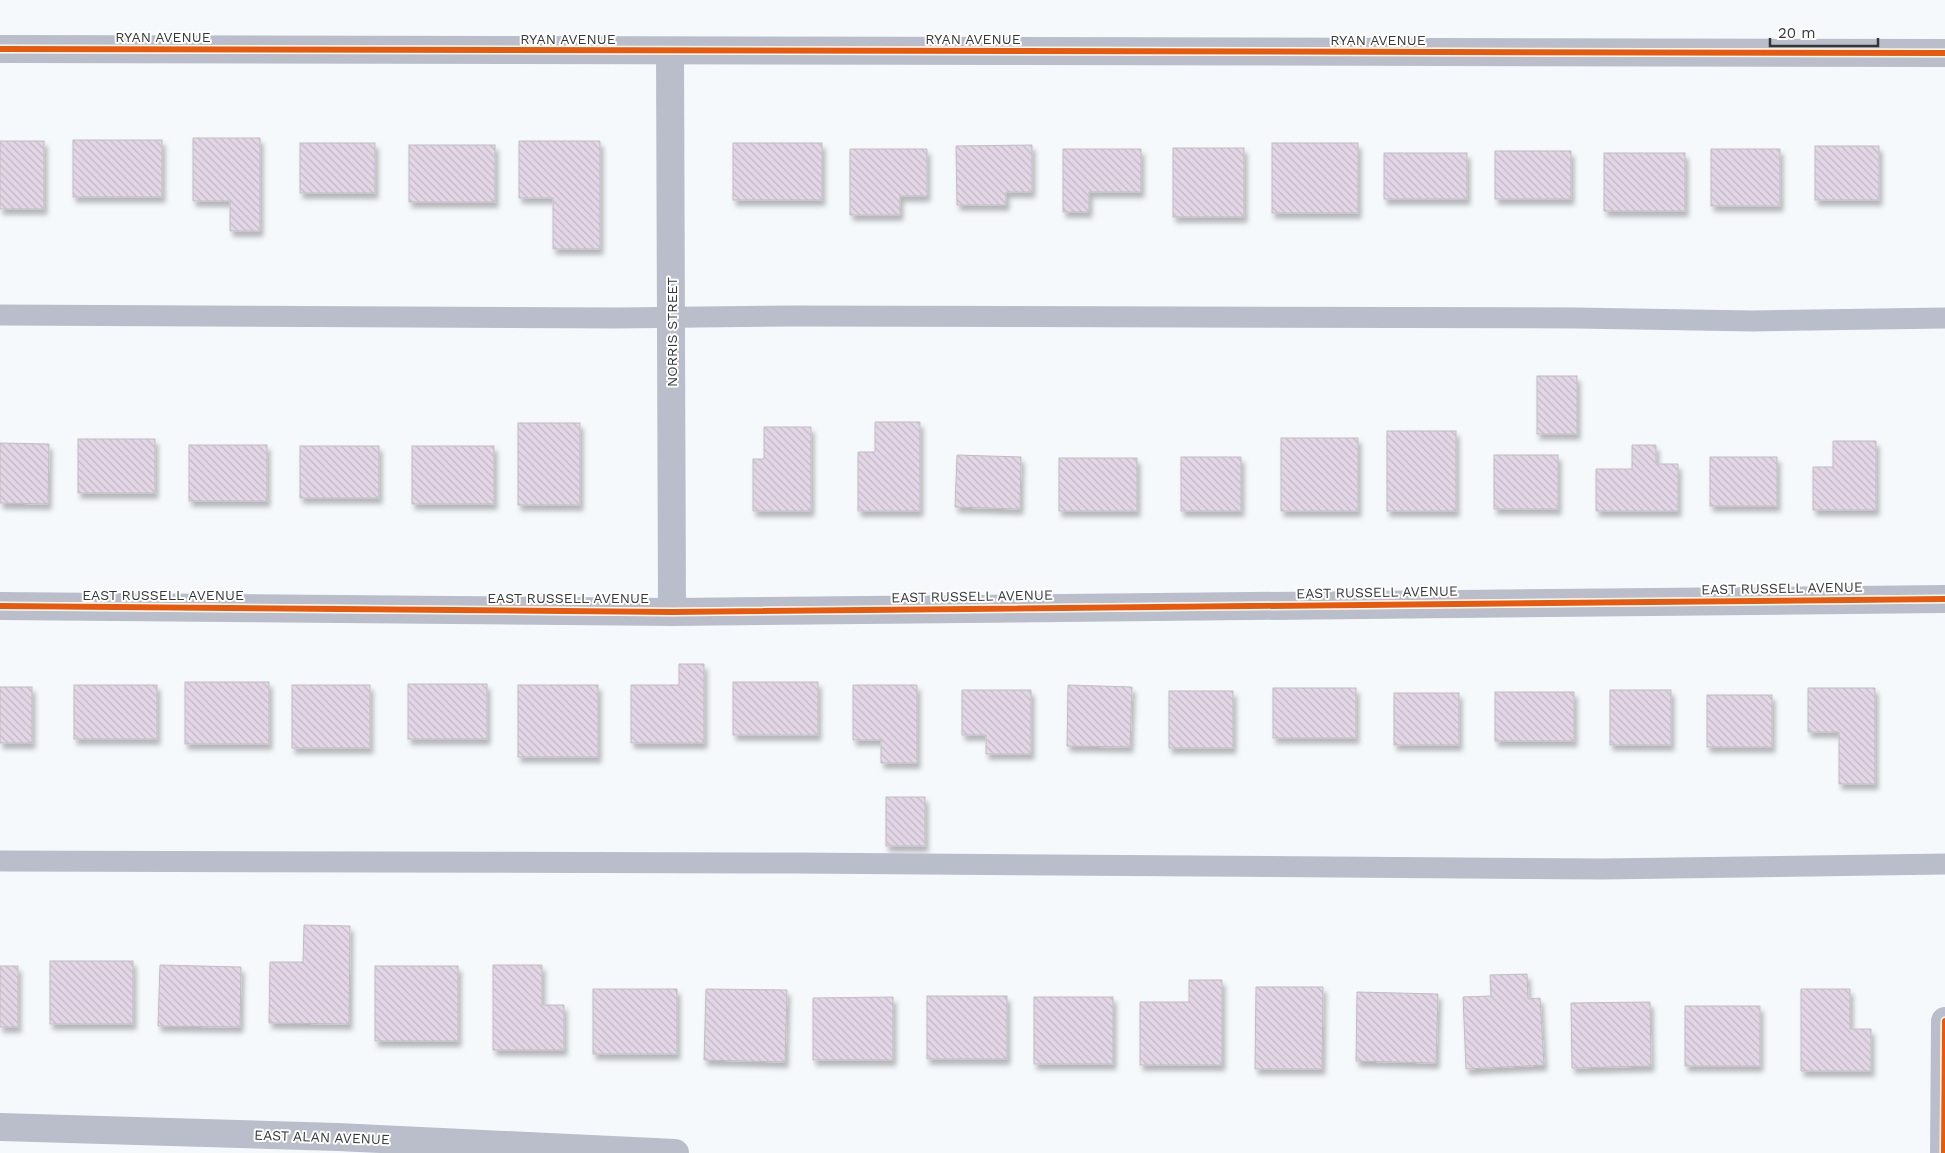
<svg xmlns="http://www.w3.org/2000/svg" width="1945" height="1153" font-family="'Work Sans',sans-serif">
  <defs>
    <pattern id="building-back-hatch" width="6" height="6" patternUnits="userSpaceOnUse" patternTransform="scale(1.25)"><rect width="6" height="6" fill="#e3d6e6"/><path d="M-1 5l2 2M0 0l6 6M5-1l2 2" fill="none" stroke="#c3b8c6"/></pattern>
    <filter id="shadow"><feDropShadow dx="3" dy="5.5" stdDeviation="2.5" flood-color="#0004"/></filter>
  </defs>
  <rect width="100%" height="100%" fill="#f6f9fc"/>
  <!-- building -->
  <g fill="url(#building-back-hatch)" stroke="#bebec1" filter="url(#shadow)">
    <path d="M193,138H260V231H230V201H193Z"/>
    <rect x="73" y="140" width="89" height="57"/>
    <rect x="0" y="141" width="44" height="68"/>
    <path d="M519,141H600V249H553V198H519Z"/>
    <rect x="300" y="143" width="75" height="50"/>
    <rect x="733" y="143" width="89" height="57"/>
    <rect x="1272" y="143" width="86" height="70"/>
    <rect x="409" y="145" width="86" height="57"/>
    <path d="M1032,145V192H1006V205H957L956,146Z"/>
    <rect x="1815" y="146" width="64" height="54"/>
    <rect x="1173" y="148" width="71" height="69"/>
    <path d="M850,149H927V196H900V215H850Z"/>
    <path d="M1063,149H1141V192H1089V212H1063Z"/>
    <rect x="1711" y="149" width="69" height="57"/>
    <rect x="1495" y="151" width="76" height="48"/>
    <rect x="1384" y="153" width="83" height="46"/>
    <rect x="1604" y="153" width="81" height="58"/>
    <rect x="1537" y="376" width="40" height="58"/>
    <path d="M875,422H920V511H858V452H875Z"/>
    <rect x="518" y="423" width="62" height="82"/>
    <path d="M764,427H811V511H753V459H764Z"/>
    <rect x="1387" y="431" width="69" height="80"/>
    <rect x="1281" y="438" width="77" height="73"/>
    <rect x="78" y="439" width="77" height="54"/>
    <path d="M1833,441H1876V510H1813V467H1833Z"/>
    <path d="M0,443L49,444L48,504L0,503Z"/>
    <rect x="189" y="445" width="78" height="56"/>
    <path d="M1632,445H1656V464H1678V511H1596V469H1632Z"/>
    <rect x="300" y="446" width="79" height="52"/>
    <rect x="412" y="446" width="82" height="58"/>
    <path d="M957,455L1021,457L1020,509L955,507Z"/>
    <rect x="1494" y="455" width="64" height="54"/>
    <rect x="1181" y="457" width="60" height="54"/>
    <rect x="1710" y="457" width="67" height="49"/>
    <rect x="1059" y="458" width="78" height="53"/>
    <path d="M679,664H704V743H631V685H679Z"/>
    <rect x="185" y="682" width="84" height="62"/>
    <rect x="733" y="682" width="85" height="53"/>
    <rect x="408" y="684" width="79" height="55"/>
    <rect x="74" y="685" width="83" height="54"/>
    <rect x="292" y="685" width="78" height="63"/>
    <rect x="518" y="685" width="80" height="72"/>
    <path d="M853,685H917V763H881V740H853Z"/>
    <path d="M1068,685L1132,687L1130,747L1067,746Z"/>
    <rect x="0" y="687" width="32" height="56"/>
    <rect x="1273" y="688" width="83" height="50"/>
    <path d="M1808,688H1875V784H1839V732H1808Z"/>
    <path d="M962,690H1031V754H986V735H962Z"/>
    <rect x="1610" y="690" width="61" height="55"/>
    <rect x="1169" y="691" width="64" height="57"/>
    <rect x="1495" y="692" width="79" height="49"/>
    <rect x="1394" y="693" width="65" height="52"/>
    <rect x="1707" y="695" width="65" height="52"/>
    <rect x="886" y="797" width="39" height="49"/>
    <path d="M304,925L350,926L349,1024L269,1023L270,962H303Z"/>
    <rect x="50" y="961" width="83" height="63"/>
    <path d="M160,965L241,967L240,1027L158,1026Z"/>
    <path d="M493,965H542V1005H564V1050H493Z"/>
    <rect x="0" y="966" width="18" height="61"/>
    <rect x="375" y="966" width="83" height="75"/>
    <path d="M1527,974L1528,999L1540,998L1544,1065L1466,1069L1463,997L1491,996L1490,975Z"/>
    <path d="M1189,980H1222V1065H1140V1002H1189Z"/>
    <path d="M1256,987H1323L1322,1069H1255Z"/>
    <rect x="593" y="989" width="84" height="65"/>
    <path d="M706,989L787,990L785,1062L704,1060Z"/>
    <path d="M1801,989H1850V1029H1871V1071H1801Z"/>
    <path d="M1357,992L1438,994L1436,1063L1356,1061Z"/>
    <rect x="927" y="996" width="80" height="63"/>
    <path d="M893,997V1060H813V998Z"/>
    <rect x="1034" y="997" width="79" height="67"/>
    <path d="M1650,1002L1651,1066L1572,1068L1571,1003Z"/>
    <rect x="1685" y="1006" width="75" height="60"/>
  </g>
  <g fill="none" stroke-linecap="round" stroke-linejoin="round">
    <!-- service -->
    <g stroke="#babeca" stroke-width="21">
      <path d="M0,315L617,318L793,316L1576,318L1753,321L1945,318"/>
      <path d="M0,861L796,863L1602,869L1945,864"/>
    </g>
    <!-- minor -->
    <g stroke="#babeca" stroke-width="28">
      <path d="M670,51L672,612"/>
      <path d="M0,606L672,612L1945,599"/>
      <path d="M0,1127L338,1137L675,1153"/>
    </g>
    <!-- tertiary -->
    <g stroke="#babeca" stroke-width="28">
      <path d="M0,49L1945,53"/>
      <path d="M1944,1153L1945,1021"/>
    </g>
    <!-- cycleway casing -->
    <g stroke="#fff" stroke-width="9">
      <g id="cycleway">
        <path d="M0,49L1945,53"/>
        <path d="M0,606L672,612L1945,599"/>
        <path d="M1944,1153L1945,1021"/>
      </g>
    </g>
    <!-- cycleway -->
    <use href="#cycleway" stroke="#e8590c" stroke-width="6"/>
  </g>
  <g text-anchor="middle" stroke-width="4" stroke-linejoin="round" paint-order="stroke">
    <!-- street labels -->
    <g font-size="14" fill="#35383b" stroke="#fff">
      <text x="163" y="42">RYAN AVENUE</text>
      <text x="568" y="44">RYAN AVENUE</text>
      <text x="973" y="44">RYAN AVENUE</text>
      <text x="1378" y="45">RYAN AVENUE</text>
      <text transform="translate(672 332) rotate(-90)" y="5">NORRIS STREET</text>
      <text transform="translate(1782 588) rotate(-1)" y="5">EAST RUSSELL AVENUE</text>
      <text transform="translate(1377 592) rotate(-1)" y="5">EAST RUSSELL AVENUE</text>
      <text x="163" y="600">EAST RUSSELL AVENUE</text>
      <text transform="translate(972 596) rotate(-1)" y="5">EAST RUSSELL AVENUE</text>
      <text x="568" y="603">EAST RUSSELL AVENUE</text>
      <text transform="translate(322 1137) rotate(2)" y="5">EAST ALAN AVENUE</text>
    </g>
  </g>
  <!-- scale -->
  <path d="M1770 38v8h108v-8" fill="none" stroke="#35383b" stroke-width="2.5"/>
  <text x="1778" y="38" font-size="15" fill="#35383b" stroke="#ffffff" stroke-width="4" paint-order="stroke">20 m</text>
</svg>
